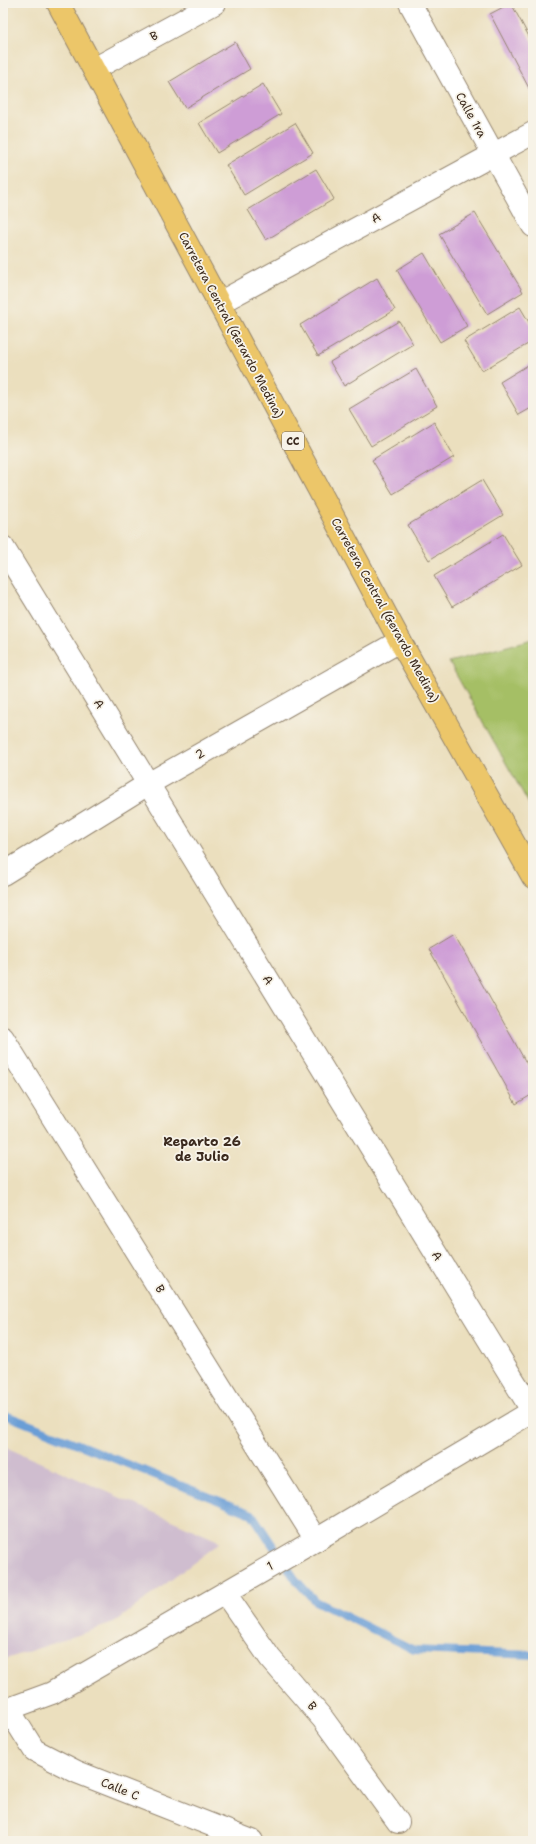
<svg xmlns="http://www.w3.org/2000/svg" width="536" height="1844" font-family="'Shantell Sans',sans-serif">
  <rect width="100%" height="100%" fill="#f7f3e8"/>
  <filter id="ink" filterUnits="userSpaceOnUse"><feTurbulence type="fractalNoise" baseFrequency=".025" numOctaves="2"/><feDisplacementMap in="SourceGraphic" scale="8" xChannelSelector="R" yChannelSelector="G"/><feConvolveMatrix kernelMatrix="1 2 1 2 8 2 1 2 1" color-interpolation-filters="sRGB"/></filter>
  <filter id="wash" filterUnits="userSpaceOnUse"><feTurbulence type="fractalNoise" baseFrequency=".012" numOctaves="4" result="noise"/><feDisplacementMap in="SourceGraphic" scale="16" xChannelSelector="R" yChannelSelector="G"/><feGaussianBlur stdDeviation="0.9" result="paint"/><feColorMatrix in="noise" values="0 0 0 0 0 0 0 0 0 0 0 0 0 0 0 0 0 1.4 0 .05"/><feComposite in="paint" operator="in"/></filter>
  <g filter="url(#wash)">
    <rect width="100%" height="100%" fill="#ebdfbe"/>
    <!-- industrial -->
    <path fill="#cfbdcf" d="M3,1446L221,1542L114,1623L3,1660Z"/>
    <!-- green -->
    <path fill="#a5bf65" stroke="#707442" d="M533,639V811L449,662Z"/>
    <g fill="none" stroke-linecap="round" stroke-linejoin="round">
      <!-- stream -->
      <path stroke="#6a9ed6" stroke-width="8" d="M3,1414L252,1514L295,1579L315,1601L414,1650L533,1655"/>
    </g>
    <g id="blocks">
      <!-- building -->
      <g fill="#ce9dd6">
        <path d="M511,3L533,44V91L531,92L490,14Z"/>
        <path d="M235,42L250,69L185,108L169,82Z"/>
        <path d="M263,84L281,114L217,153L199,123Z"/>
        <path d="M295,123L313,153L244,195L226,165Z"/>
        <path d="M316,169L334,199L266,240L248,210Z"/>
        <path d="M475,213L523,292L487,314L439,234Z"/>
        <path d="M424,253L467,326L440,342L397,270Z"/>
        <path d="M377,278L395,310L318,356L300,325Z"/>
        <path d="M520,307L533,329V341L482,371L464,341Z"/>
        <path d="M399,321L413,344L344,386L330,362Z"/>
        <path d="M533,362V407L519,415L500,382Z"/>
        <path d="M416,369L437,406L371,446L349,409Z"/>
        <path d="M434,422L454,457L393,494L372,460Z"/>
        <path d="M482,480L503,515L429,560L408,525Z"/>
        <path d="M503,534L522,565L452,607L434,576Z"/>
        <path d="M454,934L533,1075V1094L516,1104L429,949Z"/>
      </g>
    </g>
  </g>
  <g filter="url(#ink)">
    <use href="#blocks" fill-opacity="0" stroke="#93846e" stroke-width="1"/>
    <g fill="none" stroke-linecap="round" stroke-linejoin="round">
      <!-- minor casing -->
      <g stroke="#93846e" stroke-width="24">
        <g id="minor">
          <path d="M410,3L533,226"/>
          <path d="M94,69L215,3"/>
          <path d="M219,303L533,133"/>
          <path d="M3,547L533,1412"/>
          <path d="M3,874L148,784L400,641"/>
          <path d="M3,1038L316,1540"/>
          <path d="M225,1593L270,1658L323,1719L398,1822"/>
          <path d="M9,1710L34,1750L77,1772L252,1841"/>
          <path d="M3,1711L52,1693L316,1540L533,1411"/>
        </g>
      </g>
      <!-- major casing -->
      <g stroke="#93846e" stroke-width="24">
        <path id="major" d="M58,3L400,641L533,877"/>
      </g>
      <!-- minor -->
      <use href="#minor" stroke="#fff" stroke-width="22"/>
      <!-- major -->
      <use href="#major" stroke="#ecc669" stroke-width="22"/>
    </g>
  </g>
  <g text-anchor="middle" stroke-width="3.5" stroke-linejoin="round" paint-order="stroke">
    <!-- shield labels -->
    <rect fill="#f7f3e8" stroke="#73665b" stroke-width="1" x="282" y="432" width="22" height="18" rx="3"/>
    <g font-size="11" font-weight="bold" fill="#3b2a1e">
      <text x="293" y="445">CC</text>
    </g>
    <!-- street labels -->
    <g font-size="12" fill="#3b2a1e" stroke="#f7f3e8">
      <text transform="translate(154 36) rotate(-28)" y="4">B</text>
      <text transform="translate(471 115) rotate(61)" y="4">Calle 1ra</text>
      <text transform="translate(376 218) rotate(-28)" y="4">A</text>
      <text transform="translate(231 325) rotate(62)" y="4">Carretera Central (Gerardo Medina)</text>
      <text transform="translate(385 610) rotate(61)" y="4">Carretera Central (Gerardo Medina)</text>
      <text transform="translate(99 704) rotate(59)" y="4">A</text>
      <text transform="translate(200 754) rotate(-30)" y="4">2</text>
      <text transform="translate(268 980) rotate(59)" y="4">A</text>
      <text transform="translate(437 1256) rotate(59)" y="4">A</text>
      <text transform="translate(160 1289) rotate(58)" y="4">B</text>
      <text transform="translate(270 1566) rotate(-29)" y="4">1</text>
      <text transform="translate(312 1706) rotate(49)" y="4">B</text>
      <text transform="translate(120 1789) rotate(22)" y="4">Calle C</text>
    </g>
    <!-- neighbourhood labels -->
    <g font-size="13" font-weight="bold" fill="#3b2a1e" stroke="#f7f3e8">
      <text x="202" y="1146">Reparto 26<tspan x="202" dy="15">de Julio</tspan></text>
    </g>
  </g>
  <!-- margin -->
  <rect width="536" height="1844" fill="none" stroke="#f7f3e8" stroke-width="16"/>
</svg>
